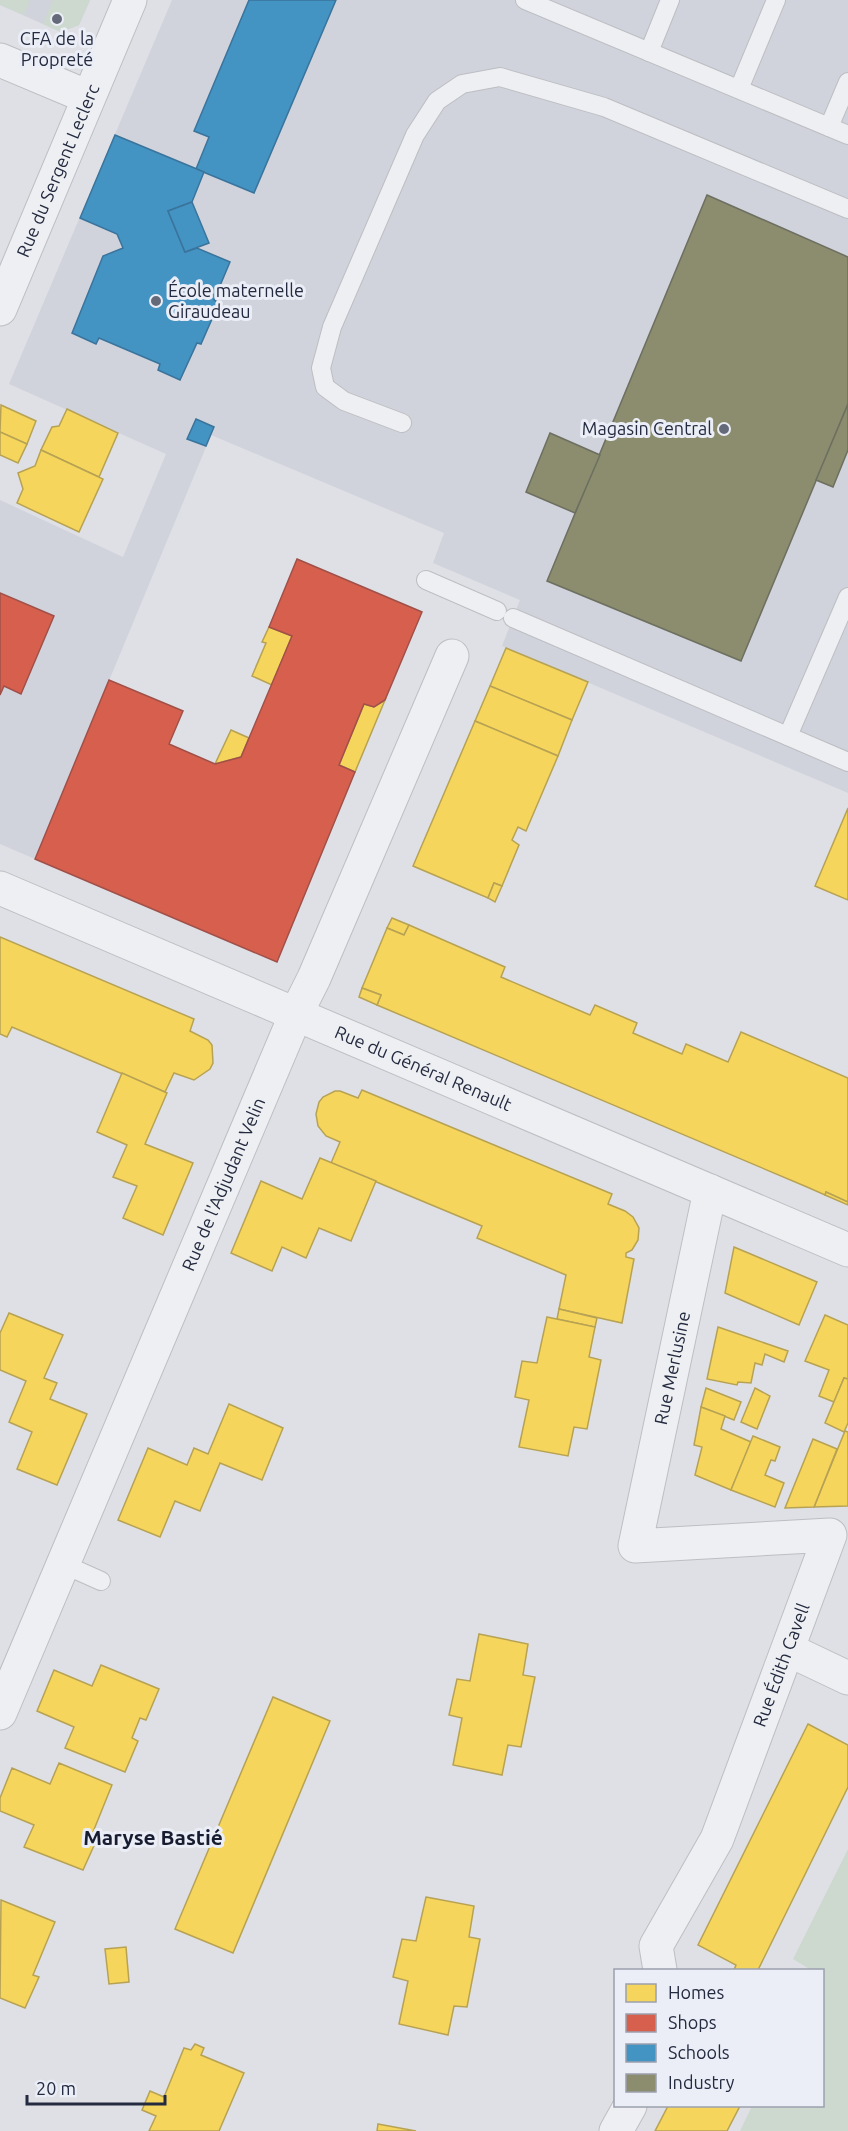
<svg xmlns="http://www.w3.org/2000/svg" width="848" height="2131" font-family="Ubuntu,sans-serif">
  <rect width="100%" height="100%" fill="#dfe0e5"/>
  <!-- built -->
  <g fill="#d0d3dc">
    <path d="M0,0H90L79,25L61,32L0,5Z"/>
    <path d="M172,0H848V793L502,646L520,600L433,563L444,533L211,435L35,859L0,844V500L123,557L166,454L9,384Z"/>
  </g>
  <!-- green -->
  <g fill="#cdd9ce">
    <path d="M0,0H30L24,15L0,5Z"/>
    <path d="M53,0H90L79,25L61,32L43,24Z"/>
    <path d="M848,1849V2131H740L752,2106H822V1970H811L793,1959Z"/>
  </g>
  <!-- homes -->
  <g fill="#f6d55c" stroke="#b7a254" stroke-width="1.5">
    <path d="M1,405L36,421L27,444L0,432Z"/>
    <path d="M67,409L118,433L99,477L41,450L52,427L59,426Z"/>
    <path d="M0,432L27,444L18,463L0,455Z"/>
    <path d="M41,450L103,479L79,532L17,503L23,489L18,473L35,466Z"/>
    <path d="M269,627L292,636L272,685L252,676L266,643L262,642Z"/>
    <path d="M506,648L588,682L572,720L490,686Z"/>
    <path d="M490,686L572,720L558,756L475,721Z"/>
    <path d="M385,700L355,772L339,765L364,704L374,707Z"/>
    <path d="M475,721L558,756L526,831L518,827L512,840L519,845L502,886L494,883L488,898L413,866Z"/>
    <path d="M231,730L249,738L241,757L215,764Z"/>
    <path d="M848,808V900L815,886Z"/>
    <path d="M494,883L502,886L495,902L488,898Z"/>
    <path d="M392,918L409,925L404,935L387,928Z"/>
    <path d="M409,925L505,967L501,977L590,1015L595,1005L637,1023L633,1033L682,1054L686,1044L728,1062L741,1032L848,1078V1202L826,1192L825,1195L807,1187L377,1005L381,995L362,988L387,928L404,935Z"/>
    <path d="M0,937L194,1019L190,1031L208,1040L212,1045L213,1063L210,1069L194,1080L174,1073L165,1092L12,1027L7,1037L0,1034Z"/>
    <path d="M362,988L381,995L377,1005L359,997Z"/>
    <path d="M122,1073L167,1093L145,1144L193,1163L163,1235L123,1218L137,1186L113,1177L127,1145L97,1132Z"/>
    <path d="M362,1090L612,1194L608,1204L625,1211L633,1217L639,1228L638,1240L632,1250L626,1253V1257L634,1259L622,1323L559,1309L566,1275L477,1238L482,1226L331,1163L340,1142L326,1136L318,1126L316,1114L319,1102L323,1097L335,1091H340L358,1098Z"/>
    <path d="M320,1158L376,1181L351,1241L319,1228L306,1258L282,1247L272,1271L231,1253L261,1181L302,1199Z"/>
    <path d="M826,1192L848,1202V1205L825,1195Z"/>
    <path d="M734,1247L817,1282L799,1325L725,1293Z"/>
    <path d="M559,1309L597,1318L595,1327L557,1319Z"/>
    <path d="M9,1313L63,1335L44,1378L57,1383L50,1399L87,1414L57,1485L17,1469L32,1432L9,1422L26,1381L0,1370V1333Z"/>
    <path d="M825,1315L848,1325V1379L844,1378L834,1402L819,1396L829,1370L805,1361Z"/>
    <path d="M547,1317L595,1327L589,1357L601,1360L587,1429L574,1427L568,1456L519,1447L529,1400L515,1397L522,1361L537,1363Z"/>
    <path d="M718,1327L788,1351L784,1362L765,1354L762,1365L755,1363L751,1383L738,1382L737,1385L707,1379Z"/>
    <path d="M844,1378L848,1379V1423L844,1432L825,1423Z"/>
    <path d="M706,1388L741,1402L734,1420L701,1407Z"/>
    <path d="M755,1388L770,1396L757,1429L741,1422Z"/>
    <path d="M229,1404L283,1428L262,1480L220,1463L200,1511L175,1501L160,1537L118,1520L148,1448L187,1465L194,1448L208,1454Z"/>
    <path d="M701,1407L725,1416L721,1429L751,1442L731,1490L695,1475L702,1447L694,1445Z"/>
    <path d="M845,1431L848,1432V1506L814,1507Z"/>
    <path d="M753,1436L780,1447L775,1461L771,1460L765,1475L784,1483L775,1507L731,1490Z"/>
    <path d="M813,1439L837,1449L814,1507L785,1508Z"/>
    <path d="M479,1634L528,1644L523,1675L535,1677L521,1747L508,1745L502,1775L453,1765L462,1718L449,1715L457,1679L470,1681Z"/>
    <path d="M101,1665L159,1689L146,1720L140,1718L132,1738L138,1741L125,1772L65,1748L74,1727L37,1711L54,1670L92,1686Z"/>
    <path d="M273,1697L330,1721L233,1953L175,1929Z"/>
    <path d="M808,1724L848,1745V1787L758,1970H734L736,1965L698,1945Z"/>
    <path d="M59,1763L112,1785L91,1837L97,1839L83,1870L24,1847L34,1825L0,1811V1798L12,1768L50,1784Z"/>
    <path d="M426,1897L474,1906L469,1937L480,1939L467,2007L454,2006L448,2035L399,2024L408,1981L393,1977L402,1939L416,1941Z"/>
    <path d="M1,1900L55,1922L33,1975L39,1977L25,2008L0,1998Z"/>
    <path d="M126,1947L129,1982L109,1984L105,1949Z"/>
    <path d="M195,2044L204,2048L201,2055L244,2073L219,2131H149L156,2116L142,2110L150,2091L164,2097L184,2048L191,2050Z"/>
    <path d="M668,2106H740L727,2131H655Z"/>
    <path d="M378,2124L416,2131H377Z"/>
  </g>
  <!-- shops -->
  <g fill="#d6604d" stroke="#a15049" stroke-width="1.5">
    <path d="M297,559L422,612L385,700L374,707L364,704L339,765L355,772L277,962L35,859L109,680L183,711L169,744L215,764L241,757L292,636L269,627Z"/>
    <path d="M0,593L54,616L21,694L4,686L0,695Z"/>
  </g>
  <!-- schools -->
  <g fill="#4393c3" stroke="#3a749c" stroke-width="1.5">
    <path d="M249,0H336L254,193L196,169L209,137L194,131Z"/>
    <path d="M115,135L204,172L192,202L168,211L185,252L197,248L230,262L214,300L219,303L201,344L197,343L180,380L158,370L160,364L99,338L96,344L72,333L103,256L123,248L117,234L80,218Z"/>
    <path d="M192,202L209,243L185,252L168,211Z"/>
    <path d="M196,419L214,427L206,446L187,439Z"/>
  </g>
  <!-- industry -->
  <g fill="#8c8c6e" stroke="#6d6f60" stroke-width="1.5">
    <path d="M707,195L848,257V404L741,661L547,581Z"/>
    <path d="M848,404V450L833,487L816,480Z"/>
    <path d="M550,433L600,455L575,513L526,492Z"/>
  </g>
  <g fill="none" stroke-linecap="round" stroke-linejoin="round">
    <!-- service casing -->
    <g stroke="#bdbec3" stroke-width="20">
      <g id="service">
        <path d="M525,0L848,135"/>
        <path d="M649,52L670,0"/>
        <path d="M739,89L776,0"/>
        <path d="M829,127L848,82"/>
        <path d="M402,423L344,401L325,387L321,368L332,327L415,135L437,101L462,84L500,77L604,107L848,209"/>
        <path d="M426,580L497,611"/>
        <path d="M513,618L848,762"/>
        <path d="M788,736L848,597"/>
        <path d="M63,1564L101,1581"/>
      </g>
    </g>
    <!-- minor casing -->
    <g stroke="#bdbec3" stroke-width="35">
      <g id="minor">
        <path d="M0,60L88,97"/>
        <path id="s1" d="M0,309L130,0"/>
        <path d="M789,1650L848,1678"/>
        <path id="s2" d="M0,1713L296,1014L314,978L452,656"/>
        <path id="s3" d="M660,1970L656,1946L717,1839L830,1535L635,1546L710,1191"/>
        <path d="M616,2131L630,2106"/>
      </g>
    </g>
    <!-- tertiary casing -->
    <g stroke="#bdbec3" stroke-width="35">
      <g id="tertiary">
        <path id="s4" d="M0,888L848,1250"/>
      </g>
    </g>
    <!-- service -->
    <use href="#service" stroke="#eeeff2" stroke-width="18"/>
    <!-- minor -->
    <use href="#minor" stroke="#eeeff2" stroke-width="33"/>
    <!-- tertiary -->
    <use href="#tertiary" stroke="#eeeff2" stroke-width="33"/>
  </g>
  <!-- markers -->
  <g fill="#656a7a" stroke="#ebeef6" stroke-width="2">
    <circle cx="57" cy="19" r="6"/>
    <circle cx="156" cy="301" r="6"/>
    <circle cx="724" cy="429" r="6"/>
  </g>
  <g text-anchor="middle" stroke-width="6" stroke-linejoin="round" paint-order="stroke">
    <!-- poi labels -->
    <g font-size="18" fill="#242b40" stroke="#ebeef6">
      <text x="57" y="45">CFA de la<tspan x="57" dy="21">Propreté</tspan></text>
      <text x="168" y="297" text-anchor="start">École maternelle<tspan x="168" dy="21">Giraudeau</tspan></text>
      <text x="712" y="435" text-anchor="end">Magasin Central</text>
    </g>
    <!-- street labels -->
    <g font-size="18" fill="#242b40" stroke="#ebeef6">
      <text dy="6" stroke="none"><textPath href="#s1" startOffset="150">Rue du Sergent Leclerc</textPath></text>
      <text dy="6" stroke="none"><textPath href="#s4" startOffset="460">Rue du Général Renault</textPath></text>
      <text dy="6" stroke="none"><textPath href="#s2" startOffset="574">Rue de l'Adjudant Velin</textPath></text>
      <text dy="6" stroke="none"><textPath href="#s3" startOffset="849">Rue Merlusine</textPath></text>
      <text dy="6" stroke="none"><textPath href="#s3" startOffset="333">Rue Édith Cavell</textPath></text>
    </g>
    <!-- quarter labels -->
    <g font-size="21" font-weight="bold" fill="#171c30" stroke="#ebeef6">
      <text x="153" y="1845">Maryse Bastié</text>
    </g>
  </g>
  <!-- legend -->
  <rect x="614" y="1969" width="210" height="138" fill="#ebeef6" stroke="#9ba0ad" stroke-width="1.5"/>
  <rect x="626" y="1984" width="30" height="18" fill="#f6d55c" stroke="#9ba0ad" stroke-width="1.5"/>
  <text x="668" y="1999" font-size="18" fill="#242b40">Homes</text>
  <rect x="626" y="2014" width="30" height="18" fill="#d6604d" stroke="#9ba0ad" stroke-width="1.5"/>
  <text x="668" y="2029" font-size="18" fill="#242b40">Shops</text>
  <rect x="626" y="2044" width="30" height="18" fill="#4393c3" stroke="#9ba0ad" stroke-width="1.5"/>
  <text x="668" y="2059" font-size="18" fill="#242b40">Schools</text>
  <rect x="626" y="2074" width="30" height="18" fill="#8c8c6e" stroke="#9ba0ad" stroke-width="1.5"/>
  <text x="668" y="2089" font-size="18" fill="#242b40">Industry</text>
  <!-- scale -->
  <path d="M27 2095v9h138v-9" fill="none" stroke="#242b40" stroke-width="3"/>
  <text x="36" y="2095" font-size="18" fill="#242b40" stroke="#ebeef6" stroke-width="4.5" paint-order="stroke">20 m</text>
</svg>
